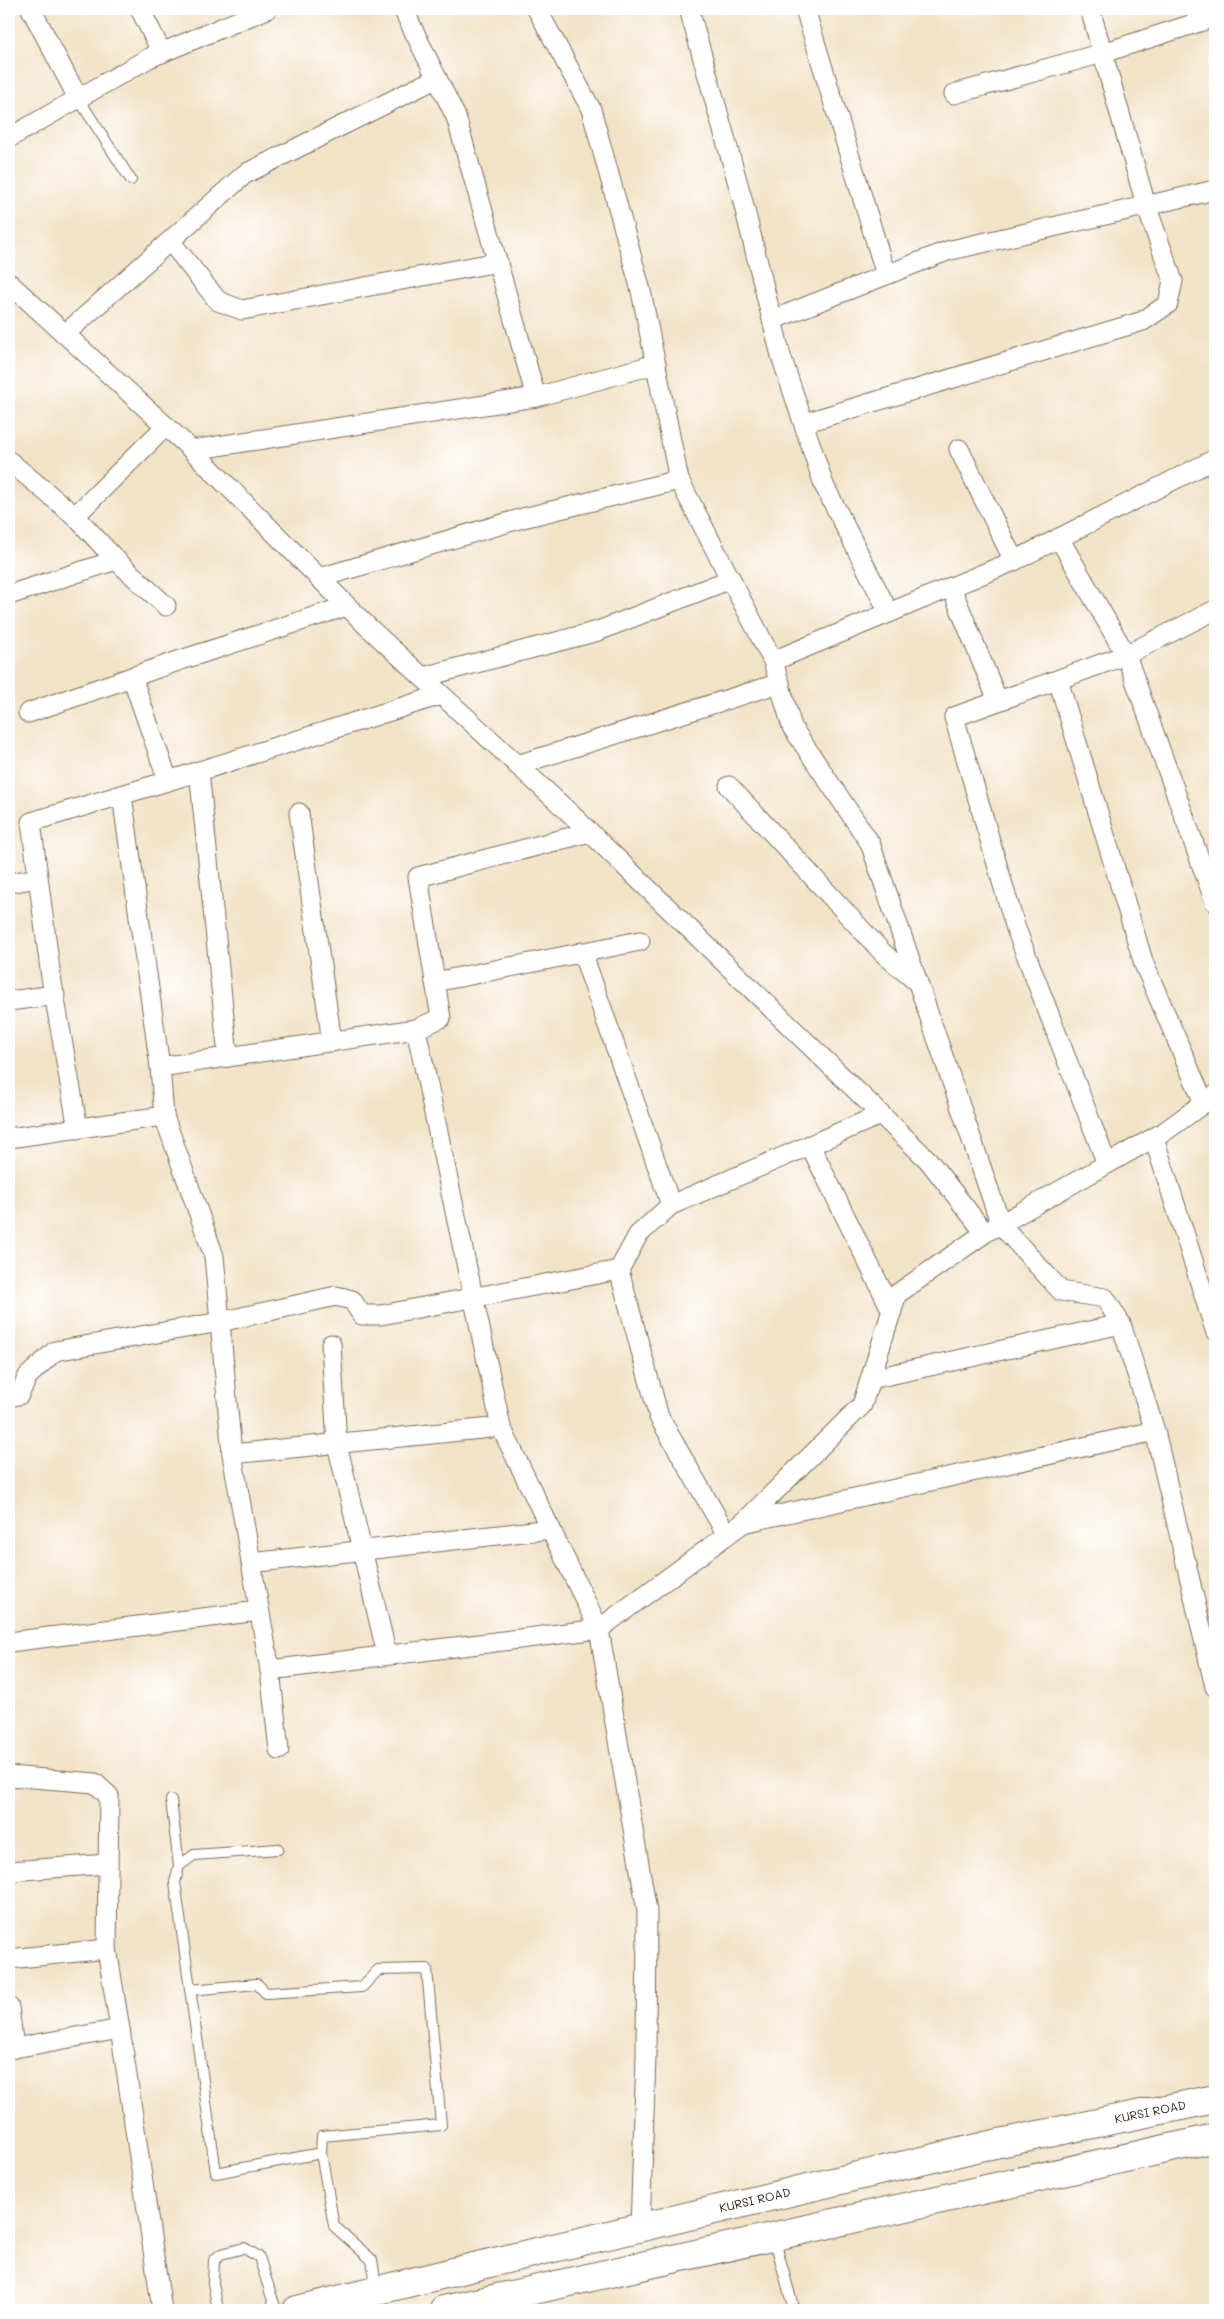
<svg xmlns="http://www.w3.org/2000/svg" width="1224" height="2319" font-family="Mali,sans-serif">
  <rect width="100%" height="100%" fill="#fff"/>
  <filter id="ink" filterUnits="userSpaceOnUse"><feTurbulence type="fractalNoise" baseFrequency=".02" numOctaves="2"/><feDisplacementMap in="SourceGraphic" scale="10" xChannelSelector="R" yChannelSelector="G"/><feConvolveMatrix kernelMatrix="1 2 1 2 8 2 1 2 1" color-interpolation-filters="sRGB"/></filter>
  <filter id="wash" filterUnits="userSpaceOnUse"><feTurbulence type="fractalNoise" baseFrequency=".0096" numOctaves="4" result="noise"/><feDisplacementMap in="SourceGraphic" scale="20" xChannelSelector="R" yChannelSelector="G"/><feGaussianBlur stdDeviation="1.12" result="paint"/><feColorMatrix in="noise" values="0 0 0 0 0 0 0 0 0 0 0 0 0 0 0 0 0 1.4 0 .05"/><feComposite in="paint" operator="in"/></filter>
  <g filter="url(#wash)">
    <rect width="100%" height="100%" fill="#f2e3c7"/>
  </g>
  <g filter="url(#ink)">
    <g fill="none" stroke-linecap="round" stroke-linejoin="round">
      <!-- lane casing -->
      <g stroke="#7b6b59" stroke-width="12">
        <g id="lane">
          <path d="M78,98L131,180"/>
          <path d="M171,1800L179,1866"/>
          <path d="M278,1849L194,1855L179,1866L175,1882L216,2173L321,2153L334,2226L372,2260L377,2290"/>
          <path d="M190,1990L257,1984L266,1993L362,1987L378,1970L427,1969L441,2125L322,2136L321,2153"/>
          <path d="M774,2237L794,2310"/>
          <path d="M218,2310L213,2283L214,2260L221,2254L244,2248L259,2257L276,2310"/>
        </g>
      </g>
      <!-- street casing -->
      <g stroke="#7b6b59" stroke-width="21">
        <g id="street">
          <path d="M31,9L78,98"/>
          <path d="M140,9L162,53"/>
          <path d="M403,9L456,117L536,397"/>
          <path d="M537,9L591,109L641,291L679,480"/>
          <path d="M689,9L742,198L781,356L824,485L889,613"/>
          <path d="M805,9L886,275"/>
          <path d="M954,94L1103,53L1215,17"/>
          <path d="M9,138L149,58L267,9"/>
          <path d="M170,241L218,301L242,310L498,262"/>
          <path d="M9,283L192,450L367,626L573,816L928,1160L985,1233L897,1294L862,1405L743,1523L599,1629L270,1670L232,1454L214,1256L164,1116"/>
          <path d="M772,320L947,251L1215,190"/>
          <path d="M65,334L245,174L437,78"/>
          <path d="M804,423L1143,321L1168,304L1173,281L1146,205L1090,9"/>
          <path d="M959,449L1014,561"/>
          <path d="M192,450L536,397L656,364"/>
          <path d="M9,461L75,516"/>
          <path d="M1059,538L1126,655L954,717L1015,926L1107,1164"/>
          <path d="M319,578L523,518L679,480L773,661L1014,561L1215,459"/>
          <path d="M951,587L998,701"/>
          <path d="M9,595L116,560"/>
          <path d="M166,606L116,560L75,516L166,426"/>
          <path d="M1215,610L1126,655L1215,902"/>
          <path d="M773,661L792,727L870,843L1001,1225L1061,1291L1105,1298L1121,1324L1155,1431"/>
          <path d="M423,677L598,631L731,579"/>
          <path d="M1058,680L1144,964L1204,1103"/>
          <path d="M28,713L178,661L347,606"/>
          <path d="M517,765L780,683"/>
          <path d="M199,771L228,1057"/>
          <path d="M168,781L441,695"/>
          <path d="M729,786L883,953L918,983"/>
          <path d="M122,795L160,1067"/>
          <path d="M299,813L332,1042"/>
          <path d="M9,883L38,878"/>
          <path d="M582,952L671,1205"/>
          <path d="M435,982L640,941"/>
          <path d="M9,1001L55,995"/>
          <path d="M416,1029L441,1018L418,877L590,832"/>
          <path d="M78,1129L51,977L31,822L168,781L132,677"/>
          <path d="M9,1138L164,1116L160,1067L416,1029L501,1427L599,1629L647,1911L646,2057L640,2228"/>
          <path d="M1154,1138L1215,1330"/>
          <path d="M810,1145L892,1311"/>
          <path d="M990,1230L1164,1132L1215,1095"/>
          <path d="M331,1344L337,1444L387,1655"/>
          <path d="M871,1379L1121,1324"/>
          <path d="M9,1397L19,1395L28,1376L55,1351L220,1322L336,1296L352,1300L362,1315H381L619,1270"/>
          <path d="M232,1454L501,1427"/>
          <path d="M743,1523L1155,1431L1215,1687"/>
          <path d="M727,1535L659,1417L619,1270L638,1235L671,1205L880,1115"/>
          <path d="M251,1563L551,1529"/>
          <path d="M9,1642L259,1611"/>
          <path d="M270,1670L279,1750"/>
          <path d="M9,1776L95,1783L109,1796L107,1949"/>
          <path d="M9,1871L108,1864"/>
          <path d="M9,1959L107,1949L120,2029"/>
          <path d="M9,2007L14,2048"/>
          <path d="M9,2049L120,2029L162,2310"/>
        </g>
      </g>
      <!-- secondary casing -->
      <g stroke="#7b6b59" stroke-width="30">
        <g id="secondary">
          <path id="s1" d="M297,2310L490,2263L985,2146L1215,2099"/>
          <path d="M444,2310L1215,2138"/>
        </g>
      </g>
      <!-- lane -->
      <use href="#lane" stroke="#fff" stroke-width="10"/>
      <!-- street -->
      <use href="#street" stroke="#fff" stroke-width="19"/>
      <!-- secondary -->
      <use href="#secondary" stroke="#fff" stroke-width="28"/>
    </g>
  </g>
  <g text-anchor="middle" stroke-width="5" stroke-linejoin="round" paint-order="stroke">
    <!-- street labels -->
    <g font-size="12" fill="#3b2a1e" stroke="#fff">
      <text dy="4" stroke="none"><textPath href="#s1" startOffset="876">KURSI ROAD</textPath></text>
      <text dy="4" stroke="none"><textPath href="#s1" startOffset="471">KURSI ROAD</textPath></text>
    </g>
  </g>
  <!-- margin -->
  <rect width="1224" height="2319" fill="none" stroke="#fff" stroke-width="30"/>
</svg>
